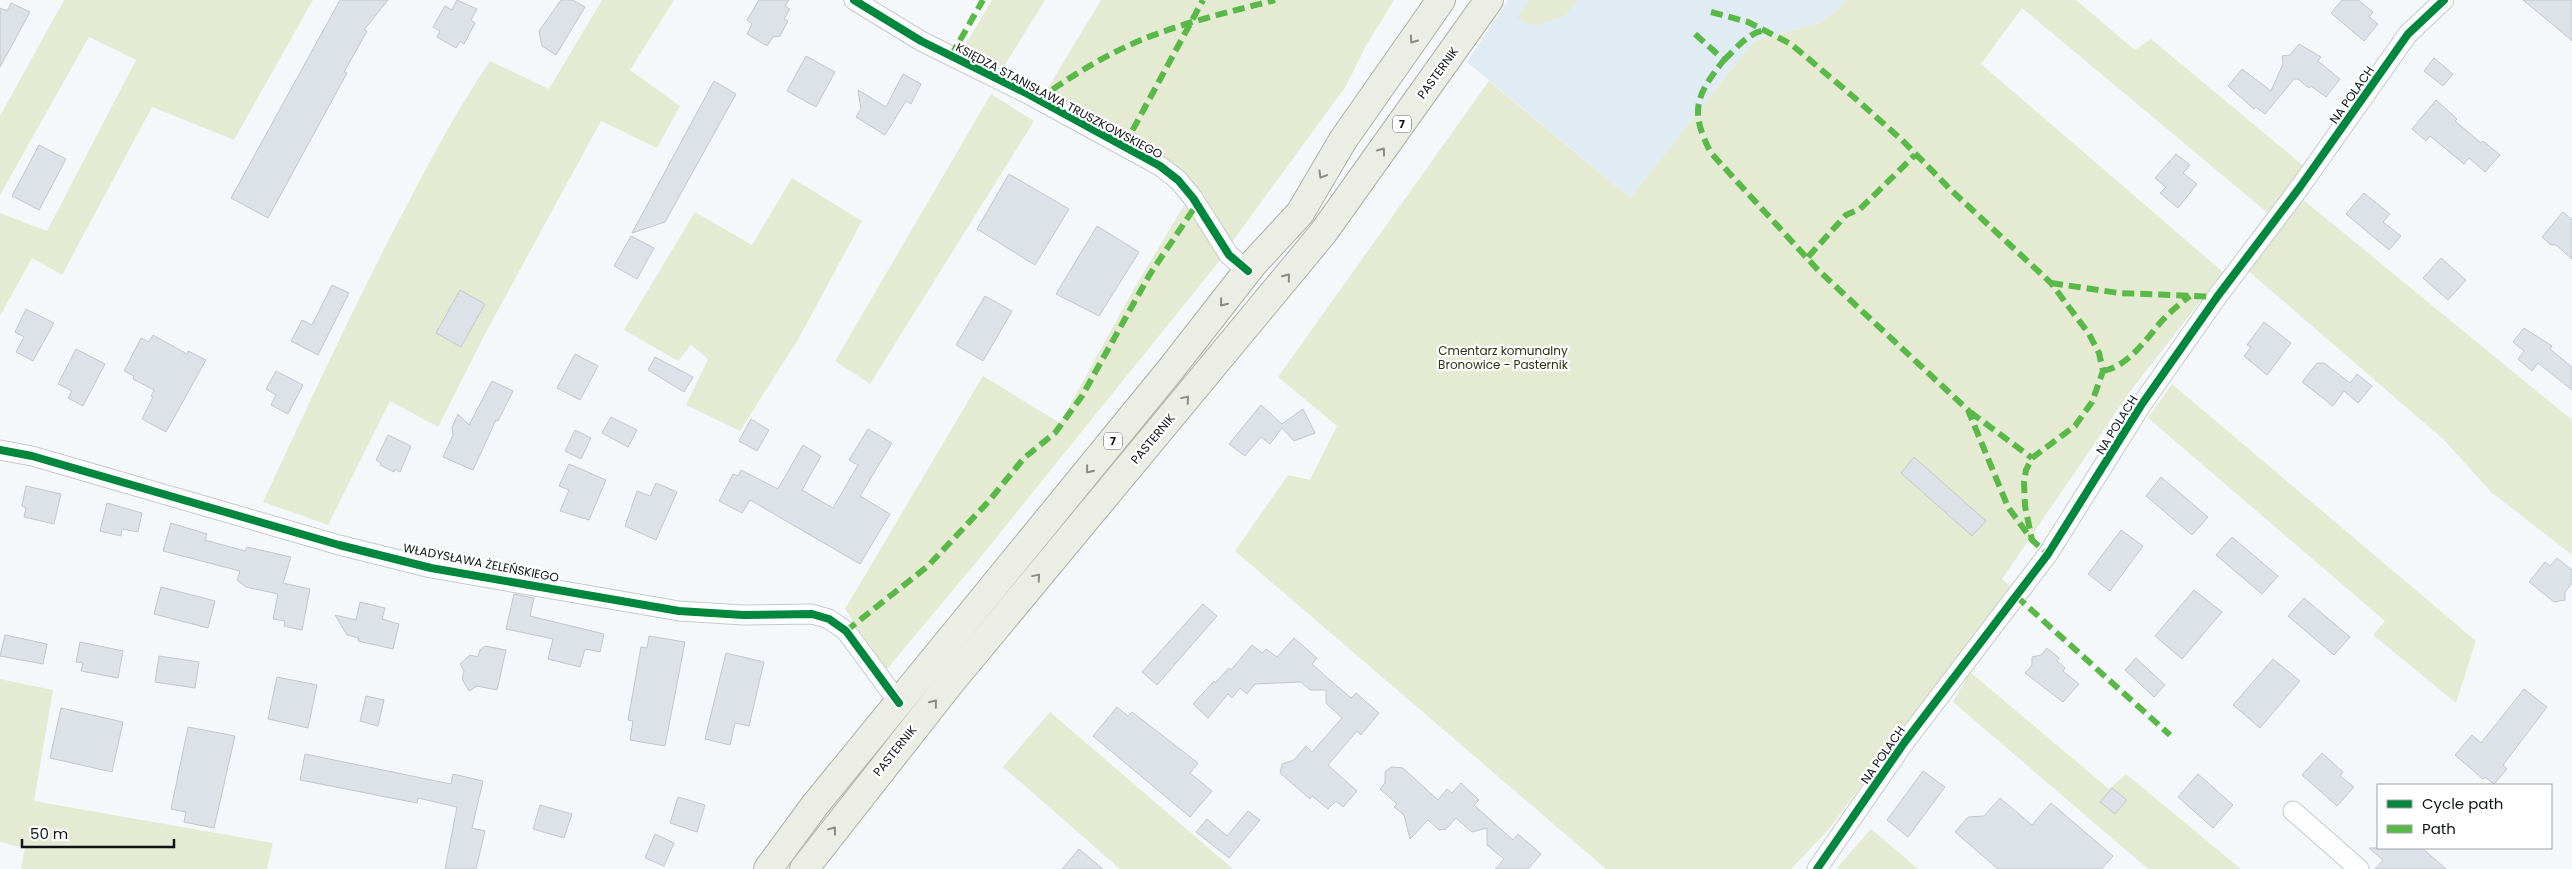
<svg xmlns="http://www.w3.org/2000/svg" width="2572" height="869" font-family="Poppins,sans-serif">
  <rect width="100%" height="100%" fill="#f5f8fb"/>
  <!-- built -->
  <path fill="#e0ebf4" d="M1508,0H1846L1839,9L1820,23L1754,41L1630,198L1467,62Z"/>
  <!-- green -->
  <g fill="#e5ebd2">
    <path d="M64,0H313L234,140L152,107L62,275L32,258L0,316V213L47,231L136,60L89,37L0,195V116Z"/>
    <path d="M602,0H674L630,70L680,106L657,148L601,121L486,332L438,427L390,401L328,525L263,502C307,408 350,314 398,222C427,167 455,112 490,61L549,89Z"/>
    <path d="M992,0H1045L1003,68L964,47Z"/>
    <path d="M1101,0H1394L1367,44L1346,86L1232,242L1194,186L1165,158L1046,91Z"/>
    <path d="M1529,0H1577L1565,16L1535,26L1517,18Z"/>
    <path d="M1846,0H2076L2135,50L2151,39L2306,168L2269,214L2022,8L1981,64L2223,272L2129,393L2002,579L2010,586L1829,829L1791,869H1606L1235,551L1288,475L1310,480L1337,426L1278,377L1489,81L1630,198L1754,41L1820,23L1839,9Z"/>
    <path d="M991,94L1034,121L870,384L835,361Z"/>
    <path d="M792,178L862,221L799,338L740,431L686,405L708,359L691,345L678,361L624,330L695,212L752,245Z"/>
    <path d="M2301,198L2572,420V555L2491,492L2443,439L2246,269Z"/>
    <path d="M1186,202L1221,259L979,559L886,670L845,609L983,376L1060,423L1135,287Z"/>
    <path d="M2172,384L2476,641L2456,703L2373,635L2385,621L2148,418Z"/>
    <path d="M1970,672L2109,789L2126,774L2241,869H2148L1953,702Z"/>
    <path d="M0,679L53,690L34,801L273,843L267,869H21L25,848L0,842Z"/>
    <path d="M1050,712L1233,869H1120L1003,767Z"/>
    <path d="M1871,829L1918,869H1836Z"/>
  </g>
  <!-- building -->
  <g fill="#dce2e7" stroke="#c4c7ca">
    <path d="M340,0H388L364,30L367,31L344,72L347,73L268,218L231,198Z"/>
    <path d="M457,0L477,9L471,20L475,23L464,44L460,41L456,48L437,37L440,31L433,27L445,6L452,10Z"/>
    <path d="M561,0H573L585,7L556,55L542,46L539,31Z"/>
    <path d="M759,0H789L785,6L790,9L784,19L788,21L780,36L773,37L767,46L747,34L752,24L747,20Z"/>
    <path d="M2342,0H2358L2373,12L2369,17L2378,24L2364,41L2331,13Z"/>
    <path d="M2523,0H2572V41L2557,28Z"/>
    <path d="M11,3L30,12L0,67V8L7,11Z"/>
    <path d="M2299,44L2321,57L2318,61L2340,79L2326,97L2311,86L2309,88L2298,79H2294L2265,114L2256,107L2254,109L2228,86L2242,69L2271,91L2283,64L2282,56L2290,55Z"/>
    <path d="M806,56L835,72L816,107L787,91Z"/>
    <path d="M2434,58L2453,74L2443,86L2424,71Z"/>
    <path d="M903,74L921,84L911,104L906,101L885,135L856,117L861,109L858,90L886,107Z"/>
    <path d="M714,81L736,94L665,222L632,233Z"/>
    <path d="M2436,100L2457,119L2455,121L2481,143L2483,141L2500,155L2485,172L2469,158L2464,164L2430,136L2426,141L2412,129Z"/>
    <path d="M39,145L66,159L39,210L12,196Z"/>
    <path d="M2176,154L2190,165L2183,173L2197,184L2178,208L2160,193L2166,187L2155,178Z"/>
    <path d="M1009,174L1069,209L1035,265L977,229Z"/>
    <path d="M2364,193L2390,214L2383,222L2401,236L2389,250L2346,214Z"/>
    <path d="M2563,212L2572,220V259L2556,245H2551L2542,237Z"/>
    <path d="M1097,226L1139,252L1099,316L1056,294Z"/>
    <path d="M631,236L654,248L637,279L614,266Z"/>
    <path d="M2441,258L2466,280L2448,300L2423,278Z"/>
    <path d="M332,285L349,293L318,355L291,341L302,320L312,325Z"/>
    <path d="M460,290L485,304L461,347L436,333Z"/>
    <path d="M985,296L1012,311L983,361L956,345Z"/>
    <path d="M26,309L54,323L33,361L16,352L24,337L15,332Z"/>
    <path d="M2264,322L2291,343L2267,375L2244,356L2251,347L2247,345Z"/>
    <path d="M2524,328L2552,346L2550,349L2572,367V390L2538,363L2532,371L2518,359L2524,351L2513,342Z"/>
    <path d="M153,335L187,354L188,351L206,360L166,432L142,419L153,397L151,396L154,390L133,379L134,376L124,371L141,338L149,342Z"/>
    <path d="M76,349L105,364L83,406L68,398L72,391L58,384Z"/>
    <path d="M575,354L598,366L580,400L557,388Z"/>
    <path d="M655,357L693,377L684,392L648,370Z"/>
    <path d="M2317,363H2324L2350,383L2357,374L2372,386L2358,403L2344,391L2333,406L2302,382Z"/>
    <path d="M276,371L303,385L288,414L271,405L276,395L266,389Z"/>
    <path d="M492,381L513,391L498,421L496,420L473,470L443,457L453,435L452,427L458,414L469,425Z"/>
    <path d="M1261,405L1282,424L1303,409L1315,433L1294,441L1282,428L1270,444L1261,437L1245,456L1229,444Z"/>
    <path d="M611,417L637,430L628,447L602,433Z"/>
    <path d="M751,419L769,430L757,451L739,441Z"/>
    <path d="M868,429L892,443L860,496L890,514L860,564L750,500L742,513L719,501L733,474L738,476L741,470L778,489L803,445L821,456L802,490L833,508L858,465L849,460Z"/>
    <path d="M575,430L591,438L581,459L565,451Z"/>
    <path d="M388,435L411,446L400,472L395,469L394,472L380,465L381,463L376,460Z"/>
    <path d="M1914,457L1986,521L1972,536L1901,473Z"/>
    <path d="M569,464L606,480L589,520L560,511L569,490L559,486Z"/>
    <path d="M2161,477L2208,517L2192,535L2146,496Z"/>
    <path d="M656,483L677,492L656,540L625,526L637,491L650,496Z"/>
    <path d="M26,486L61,494L54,524L24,517L26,508L22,506Z"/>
    <path d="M107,503L142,513L138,532L122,529L121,536L100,531Z"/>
    <path d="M171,523L207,534L205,540L245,551L247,547L291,557L283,583L310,589L302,630L284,626L285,621L273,619L278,594L246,587L237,580L240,571L163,551Z"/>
    <path d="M2121,530L2143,546L2110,591L2088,574Z"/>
    <path d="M2232,537L2278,576L2262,594L2216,555Z"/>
    <path d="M2557,558L2572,570V583L2565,592V600L2554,602L2529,582L2545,562L2550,566Z"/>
    <path d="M161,587L215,601L208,628L154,614Z"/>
    <path d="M2194,590L2222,612L2182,659L2155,636Z"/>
    <path d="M514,594L534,598L530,616L604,634L600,652L585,649L580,667L548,659L553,639L506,629Z"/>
    <path d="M2304,598L2350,637L2334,655L2288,616Z"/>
    <path d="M360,602L385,608L382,619L399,624L393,649L358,641L359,638L347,635L335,615L356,620Z"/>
    <path d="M1203,604L1217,616L1157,685L1142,672Z"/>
    <path d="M5,635L47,644L43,664L0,656Z"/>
    <path d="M649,636L685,642L665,746L630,740L633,721L628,720L641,647L647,648Z"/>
    <path d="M1294,638L1317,658L1312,664L1330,680L1351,698L1356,693L1379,713L1361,735L1357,731L1328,765L1357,791L1343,807L1336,801L1328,809L1312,796L1310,799L1280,773L1282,764L1294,760L1306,746L1312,752L1342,718L1326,703V690H1310L1301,682L1255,684L1247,694L1240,688L1232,698L1228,694L1208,718L1193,704L1214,681L1215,683L1229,668L1231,670L1252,645L1262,653L1266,649L1277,657Z"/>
    <path d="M80,642L123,651L118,678L81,671L83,663L76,662Z"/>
    <path d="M485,646L506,650L497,690L477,686L469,691L462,679L464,671L460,664L470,655L478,657L480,650Z"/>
    <path d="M2047,648L2059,658L2057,661L2065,668L2063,671L2079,684L2063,702L2025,673L2032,665V657L2041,655Z"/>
    <path d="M726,653L764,662L749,726L735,723L730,745L705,739Z"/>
    <path d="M159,656L199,662L195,688L155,682Z"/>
    <path d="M2136,658L2165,685L2154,697L2125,670Z"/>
    <path d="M2273,659L2300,681L2260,728L2233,705Z"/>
    <path d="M277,677L317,685L308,728L268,719Z"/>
    <path d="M2524,689L2547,707L2503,765L2507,769L2494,784L2485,777L2483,779L2455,755L2472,735L2481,743Z"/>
    <path d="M366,696L384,700L378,726L360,721Z"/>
    <path d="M1117,707L1128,716L1132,712L1198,763L1190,773L1212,791L1190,817L1093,736Z"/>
    <path d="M61,708L123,722L112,772L50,758Z"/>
    <path d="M188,727L235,736L214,828L184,822L186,812L171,809Z"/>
    <path d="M2322,753L2343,772L2340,776L2354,787L2337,806L2302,775Z"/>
    <path d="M305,754L451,784L453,774L483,781L472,828L485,831L476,869H445L457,807L418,798L417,803L300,780Z"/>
    <path d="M1391,767L1403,768L1438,800L1447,789L1452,793L1461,783L1479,800L1474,805L1513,840L1518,834L1541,854L1528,869H1495L1504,859L1487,845V828L1472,832L1456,818L1446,829L1439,830L1428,820L1410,839L1404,815L1394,807L1397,804L1380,789L1385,783V772Z"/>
    <path d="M1923,771L1945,787L1908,837L1887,820Z"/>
    <path d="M2198,774L2233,805L2213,828L2178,797Z"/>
    <path d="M2112,788L2127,800L2115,814L2100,802Z"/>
    <path d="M678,797L705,805L697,832L670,823Z"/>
    <path d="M2000,798L2032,825L2051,803L2113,856L2102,869H1998L1955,832L1968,817L1984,816Z"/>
    <path d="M540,805L572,814L564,838L533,829Z"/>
    <path d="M1248,811L1260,820L1229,858L1196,832L1207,819L1227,836Z"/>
    <path d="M655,834L674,843L664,866L645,858Z"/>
    <path d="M2369,848H2422L2446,869H2375L2383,860Z"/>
    <path d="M1079,849L1103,869H1062Z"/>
  </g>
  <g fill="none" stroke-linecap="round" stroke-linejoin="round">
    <!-- minor casing -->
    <g stroke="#c6c9cc" stroke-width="21">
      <g id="minor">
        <path d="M854,0L921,41L1028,94L1160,166L1178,180L1193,198L1229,255L1248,271"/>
        <path d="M0,450L32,456L339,545L431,568L679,611L743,615L812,614L829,619L846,631L899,703"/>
        <path d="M2293,811L2359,869"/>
        <path d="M1817,869L1904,743L2048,554L2142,404L2217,297L2300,187L2408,34L2444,0"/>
      </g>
    </g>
    <!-- primary casing -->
    <g stroke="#adb0a4" stroke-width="30">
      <g id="primary">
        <path d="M768,869L815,805L1171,369L1253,264L1300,213L1343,140L1441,0"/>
        <path d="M804,869L950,683L1323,233L1489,0"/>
      </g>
    </g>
    <!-- minor -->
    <use href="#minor" stroke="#fefefe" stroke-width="19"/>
    <!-- primary -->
    <use href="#primary" stroke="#ecede5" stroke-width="28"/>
    <!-- quiet -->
    <g stroke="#58b947" stroke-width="6" stroke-dasharray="12 6" stroke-linecap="butt">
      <path d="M1711,12L1748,22L1791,44L1856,99L1902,140L1952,191L2051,283L2089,334L2099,353L2103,371L2092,402L2075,426L2032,458L2026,470L2024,482L2025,506L2032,540"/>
      <path d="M1695,34L1724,60C1696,95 1689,111 1711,153L1817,269L1968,410L2008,507L2032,540L2048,554"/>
      <path d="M951,56L983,0"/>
      <path d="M1724,60C1737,48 1748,32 1766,30"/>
      <path d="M1038,100C1076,72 1120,46 1165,31C1201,18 1238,10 1275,0"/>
      <path d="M1124,146L1203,0"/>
      <path d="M1808,257L1846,215L1860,209L1915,155"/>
      <path d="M2051,283L2119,293L2217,297"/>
      <path d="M2103,371C2128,366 2145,341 2160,323C2169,313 2179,304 2190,296"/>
      <path d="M1970,412L2032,458"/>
      <path d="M2016,596L2170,735"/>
      <path d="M846,631L928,566L989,501L1024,458L1055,433L1082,396L1150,274L1197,204"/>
    </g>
    <!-- cycleway casing -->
    <g stroke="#fff" stroke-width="11">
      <g id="cycleway">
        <path d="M854,0L921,41L1028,94L1160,166L1178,180L1193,198L1229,255L1248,271"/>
        <path d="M0,450L32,456L339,545L431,568L679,611L743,615L812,614L829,619L846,631L899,703"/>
        <path d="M1817,869L1904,743L2048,554L2142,404L2217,297L2300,187L2408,34L2444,0"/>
      </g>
    </g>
    <!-- cycleway -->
    <use href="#cycleway" stroke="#00873e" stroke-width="8"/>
  </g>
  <!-- one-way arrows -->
  <defs><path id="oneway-chevron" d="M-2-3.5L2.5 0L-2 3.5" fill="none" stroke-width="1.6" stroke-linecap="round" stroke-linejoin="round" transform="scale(1.25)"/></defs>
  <g stroke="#898b88">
    <use href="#oneway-chevron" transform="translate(1413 40) rotate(125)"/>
    <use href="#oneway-chevron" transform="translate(1382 151) rotate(-54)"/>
    <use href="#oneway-chevron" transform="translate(1322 175) rotate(121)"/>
    <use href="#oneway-chevron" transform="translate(1287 277) rotate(-51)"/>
    <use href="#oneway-chevron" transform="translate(1223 303) rotate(128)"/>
    <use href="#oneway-chevron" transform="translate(1186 399) rotate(-50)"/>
    <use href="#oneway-chevron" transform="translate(1089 470) rotate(129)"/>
    <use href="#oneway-chevron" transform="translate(1037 577) rotate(-50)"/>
    <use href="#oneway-chevron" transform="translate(934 703) rotate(-51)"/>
    <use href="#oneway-chevron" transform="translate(833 830) rotate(-53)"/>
  </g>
  <g text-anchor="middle" stroke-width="4.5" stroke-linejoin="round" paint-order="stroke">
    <!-- shield labels -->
    <g fill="#fff" stroke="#585a5c" stroke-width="1">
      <rect x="1393" y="115.5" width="18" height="17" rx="4"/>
      <rect x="1104" y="432.5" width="18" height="17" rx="4"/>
    </g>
    <g font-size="11" font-weight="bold" fill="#101316">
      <text x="1402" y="128">7</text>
      <text x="1113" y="445">7</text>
    </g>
    <!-- street labels -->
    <g font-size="12" fill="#101316" stroke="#fff">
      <text transform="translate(1438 73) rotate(-54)" y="4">PASTERNIK</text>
      <text transform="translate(2352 95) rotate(-55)" y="4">NA POLACH</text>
      <text transform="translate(1059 101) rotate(28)" y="4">KSIĘDZA STANISŁAWA TRUSZKOWSKIEGO</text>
      <text transform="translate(2117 425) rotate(-58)" y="4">NA POLACH</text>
      <text transform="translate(1153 439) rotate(-50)" y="4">PASTERNIK</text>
      <text transform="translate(481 563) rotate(11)" y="4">WŁADYSŁAWA ŻELEŃSKIEGO</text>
      <text transform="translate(895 751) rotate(-51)" y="4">PASTERNIK</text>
      <text transform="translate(1883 755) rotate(-55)" y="4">NA POLACH</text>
    </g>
    <!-- park labels -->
    <g font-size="12" fill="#2e3212" stroke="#fff">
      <text x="1503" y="355">Cmentarz komunalny<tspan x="1503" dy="14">Bronowice - Pasternik</tspan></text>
    </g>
  </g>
  <!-- legend -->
  <rect x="2377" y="784" width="175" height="65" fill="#ffffff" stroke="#9fa1a2"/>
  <rect x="2387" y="800" width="25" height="8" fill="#00873e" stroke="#9fa1a2"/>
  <text x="2422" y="809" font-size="15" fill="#101316">Cycle path</text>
  <rect x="2387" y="825" width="25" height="8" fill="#58b947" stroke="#9fa1a2"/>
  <text x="2422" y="834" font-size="15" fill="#101316">Path</text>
  <!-- scale -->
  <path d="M22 839v8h152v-8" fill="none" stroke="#101316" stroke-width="2.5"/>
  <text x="30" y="839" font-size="15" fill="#101316" stroke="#ffffff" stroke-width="4" paint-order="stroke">50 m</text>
</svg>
